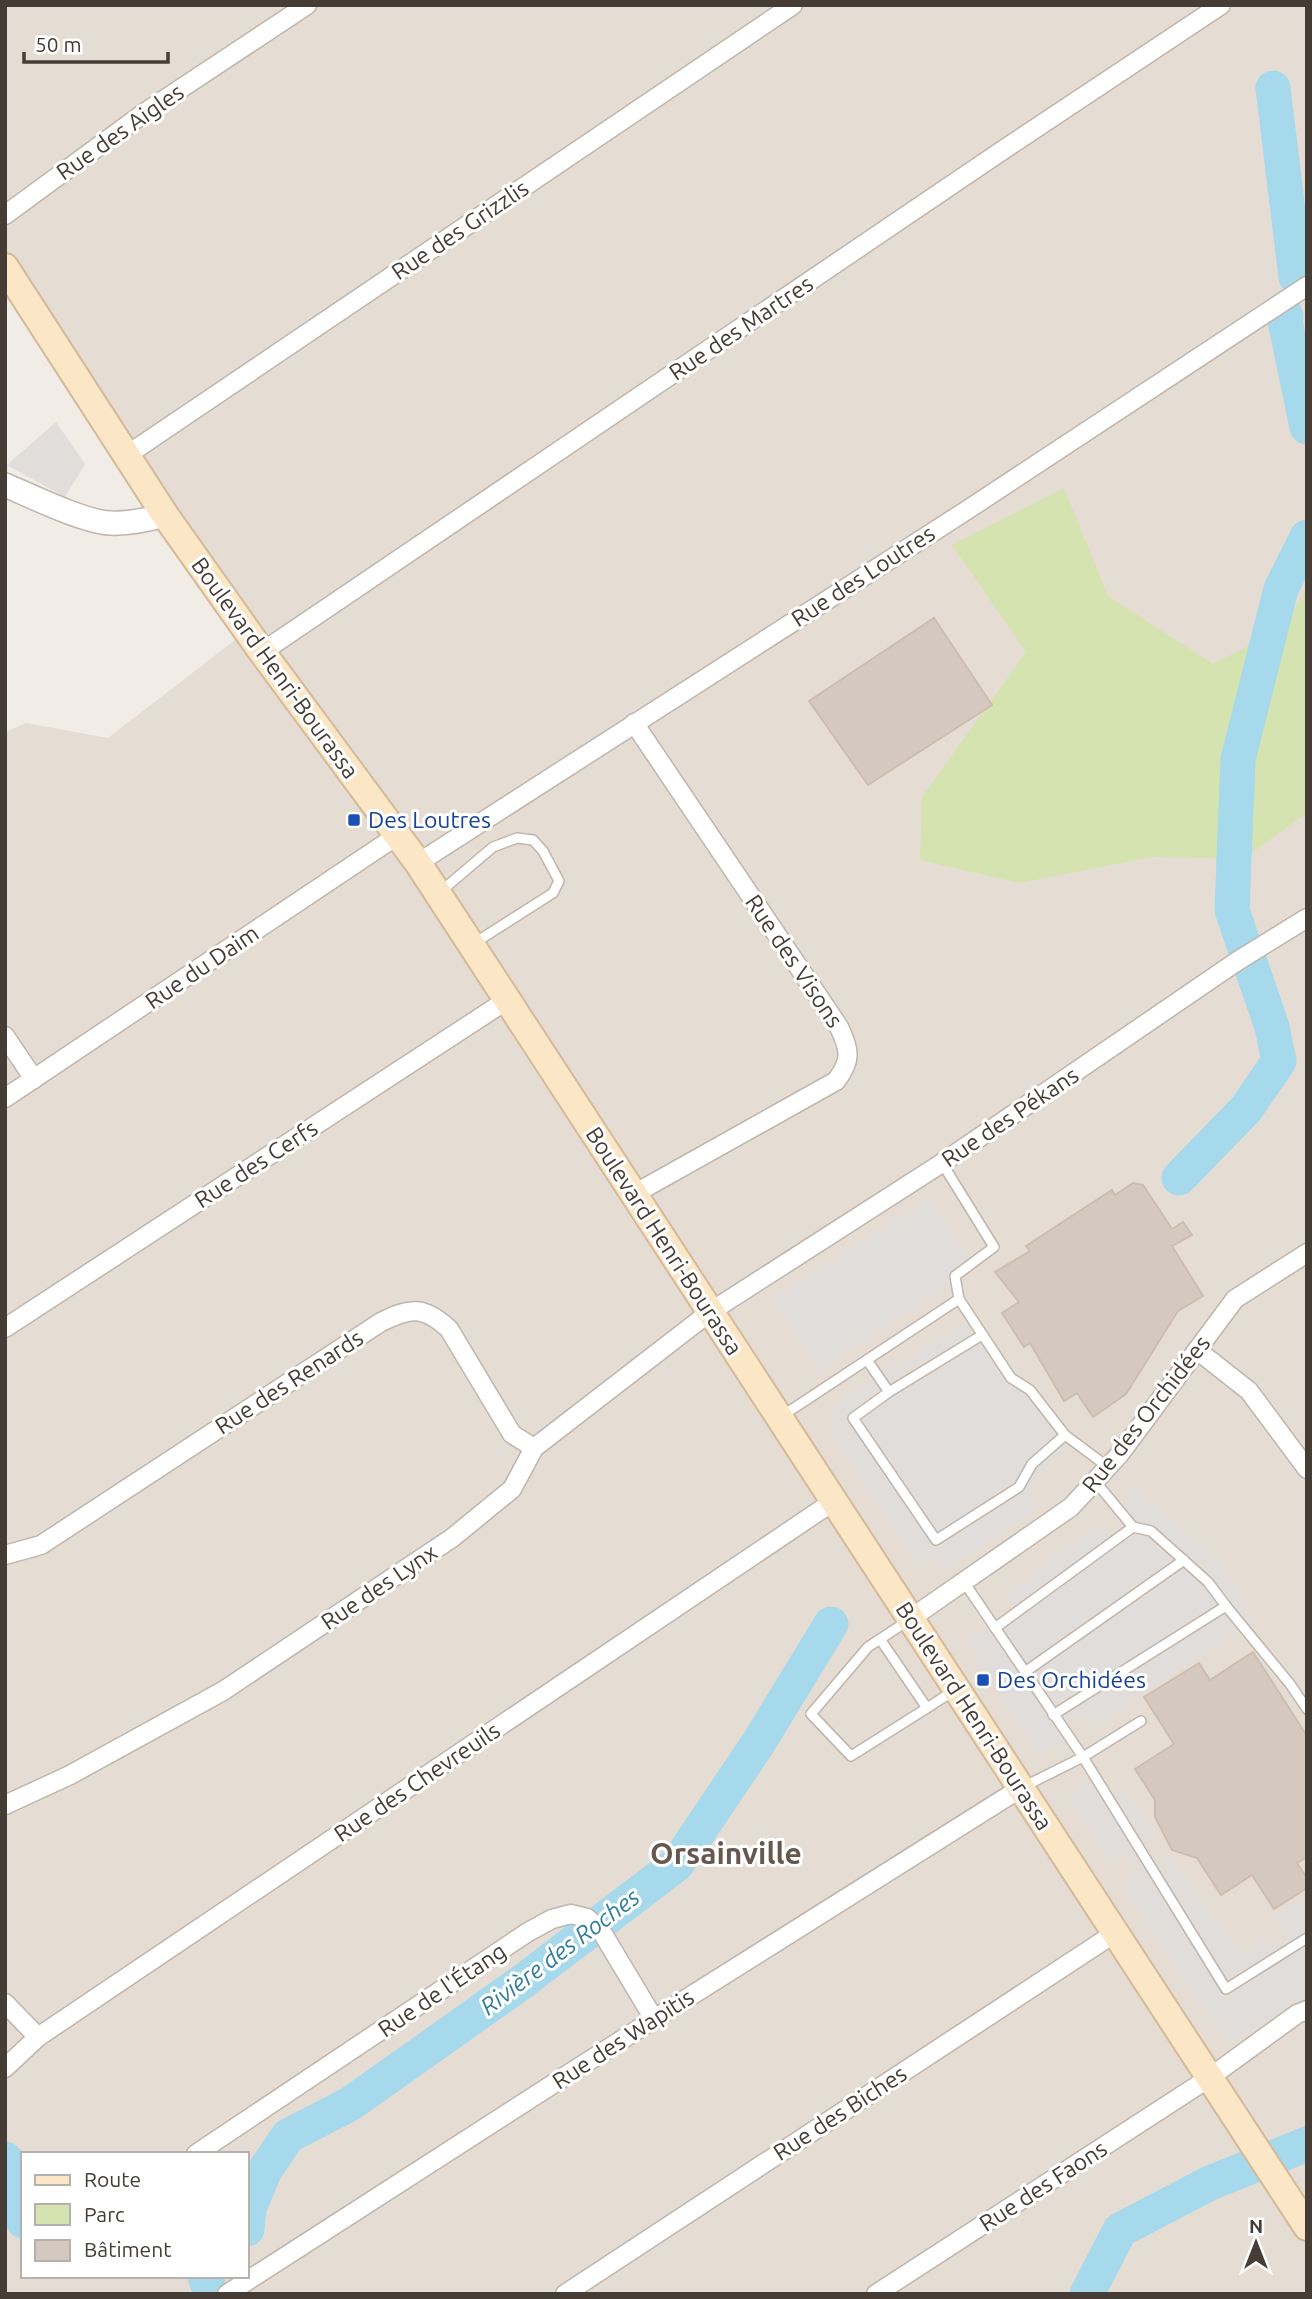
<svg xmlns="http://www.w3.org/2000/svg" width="1312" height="2299" font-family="Ubuntu,sans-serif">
  <rect width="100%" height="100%" fill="#f1ece5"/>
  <!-- residential -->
  <path fill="#e5ddd4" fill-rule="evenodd" d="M5,5H1307V2294H5V732L26,723L108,738L257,623L5,267ZM23,2154H247V2276H23Z"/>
  <!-- green -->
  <path fill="#d4e3b0" d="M1064,488L1108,596L1213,664L1281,630L1307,589V813L1243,859L1153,857L1019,883L920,860L922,797L1026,652L952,545Z"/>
  <!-- parking -->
  <g fill="#e0ddda">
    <path d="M56,422L85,464L65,497L7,465Z"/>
    <path d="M930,1198L975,1268L819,1369L774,1299Z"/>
    <path d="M975,1318L1046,1407L1077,1436L1027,1492L1039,1507L945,1571L936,1556L918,1566L829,1428L835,1421L830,1406Z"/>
    <path d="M1132,1483L1225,1567L1254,1622L1094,1727L1086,1712L1064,1722L1073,1738L1039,1757L966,1640L1016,1613L1006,1593L1096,1527L1114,1536L1129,1502Z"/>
    <path d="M1095,1775L1109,1796L1123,1788L1155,1834L1138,1844L1155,1866L1169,1854L1241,1954L1265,1941L1271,1950L1287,1937L1274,1917L1307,1895V1994L1231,2045L1199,2001L1122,1884L1139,1876L1126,1852L1109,1861L1068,1797Z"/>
  </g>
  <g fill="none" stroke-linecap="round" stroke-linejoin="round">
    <!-- river -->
    <g stroke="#a5d9eb" stroke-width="35">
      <path d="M1273,88L1296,277"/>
      <path d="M1286,316L1285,321L1307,427"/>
      <path d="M1179,1178L1246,1109L1279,1061L1272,1027L1232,910L1238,759L1281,589L1307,537"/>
      <path d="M5,2159L8,2162L23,2221"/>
      <path d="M247,2229L249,2208L265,2170L288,2136L350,2104L522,1982L677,1864L759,1742L831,1624"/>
      <path d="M205,2276L211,2294"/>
      <path d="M1087,2294L1120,2230L1210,2183L1307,2144"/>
    </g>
  </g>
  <!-- building -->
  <g fill="#d5c9bf" stroke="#cdbdaf" stroke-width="2">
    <path d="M934,618L992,705L868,785L809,701Z"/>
    <path d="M1133,1183L1143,1185L1172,1229L1183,1222L1192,1235L1172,1246L1203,1296L1178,1311L1126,1394L1093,1417L1077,1393L1064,1401L1030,1343L1024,1347L1002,1313L1019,1302L995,1272L1030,1251L1026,1246L1112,1190L1115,1195Z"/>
    <path d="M1253,1652L1307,1736V1857L1297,1863L1307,1878V1888L1274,1909L1252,1875L1221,1895L1197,1858L1172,1850L1155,1817V1800L1135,1769L1174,1744L1144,1697L1199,1663L1210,1680Z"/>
  </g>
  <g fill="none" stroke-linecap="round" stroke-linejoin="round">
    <!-- service casing -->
    <g stroke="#bfb5ac" stroke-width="12">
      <g id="service">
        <path d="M440,892L493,847L517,838L533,840L543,851L559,881L553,893L473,944"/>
        <path d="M942,1163L994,1247L955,1276L959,1299"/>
        <path d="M867,1360L889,1392L982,1335"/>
        <path d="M889,1392L853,1418L936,1540L1019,1487L1032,1464L1065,1435"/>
        <path d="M782,1416L959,1299L1011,1378L1030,1390L1065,1435L1108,1467"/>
        <path d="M964,1582L1083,1757L1023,1787"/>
        <path d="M1226,1606L1290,1684L1307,1709"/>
        <path d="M995,1628L1133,1527L1095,1481"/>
        <path d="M880,1639L927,1708L851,1756L811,1714L868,1647L909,1620"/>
        <path d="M1025,1672L1184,1560"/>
        <path d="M927,1708L955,1690"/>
        <path d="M1053,1715L1226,1606L1208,1582L1151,1531L1133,1527"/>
        <path d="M1141,1721L1083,1757L1226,1989L1307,1938"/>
      </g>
    </g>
    <!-- minor casing -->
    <g stroke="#bfb5ac" stroke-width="21">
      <g id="minor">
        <path d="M5,215L144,113L307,5"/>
        <path d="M127,455L793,5"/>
        <path d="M262,652L1006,148L1221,5"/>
        <path d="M634,723L839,1027C850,1050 852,1060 836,1081L634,1194"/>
        <path d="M418,863L961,514L1307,286"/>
        <path d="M5,1036L34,1079"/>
        <path d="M5,1098L398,835"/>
        <path d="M5,1328L507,1000"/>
        <path d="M1197,1350L1249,1391L1307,1469"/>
        <path d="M5,1555L41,1545L381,1322C411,1307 424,1306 449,1329L512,1434L534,1448"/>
        <path d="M910,1619L1071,1507L1119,1455L1235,1299L1307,1253"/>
        <path d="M5,1805L70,1775L223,1691L452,1538L512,1489L534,1448L710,1312L942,1163L1236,962L1307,918"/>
        <path d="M5,2003L38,2037"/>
        <path d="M5,2068L38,2037L834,1501"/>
        <path d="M196,2154L528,1932L552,1919L571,1914L587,1918L600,1929L654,2019"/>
        <path d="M227,2294L654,2019L1021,1788"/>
        <path d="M565,2294L1115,1933"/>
        <path d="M876,2294L1209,2078L1297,2014L1307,2010"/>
      </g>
    </g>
    <!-- tertiary casing -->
    <g stroke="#bfb5ac" stroke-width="26">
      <path id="tertiary" d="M5,485C31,496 84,522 110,523C129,524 147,520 165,515"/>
    </g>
    <!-- secondary casing -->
    <g stroke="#d2ba9a" stroke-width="30">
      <path id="secondary" d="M5,267L165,515L262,652L418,863L1307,2227"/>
    </g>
    <!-- service -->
    <use href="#service" stroke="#fff" stroke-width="9"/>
    <!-- minor -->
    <use href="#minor" stroke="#fff" stroke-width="18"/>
    <!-- tertiary -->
    <use href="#tertiary" stroke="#fff" stroke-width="23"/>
    <!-- secondary -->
    <use href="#secondary" stroke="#fbe6c6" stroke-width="26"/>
  </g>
  <!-- markers -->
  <g fill="#1a4fb4" stroke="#fff" stroke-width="2.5">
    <rect x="347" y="813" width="14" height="14" rx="3.5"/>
    <rect x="976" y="1673" width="14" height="14" rx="3.5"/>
  </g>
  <g text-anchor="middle" stroke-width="6" stroke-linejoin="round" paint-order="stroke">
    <!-- street labels -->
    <g font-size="23" fill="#443c35" stroke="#fff">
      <text transform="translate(120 132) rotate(-35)" y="8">Rue des Aigles</text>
      <text transform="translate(460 230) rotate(-34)" y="8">Rue des Grizzlis</text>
      <text transform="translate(741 328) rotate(-34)" y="8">Rue des Martres</text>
      <text transform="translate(863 576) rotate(-33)" y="8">Rue des Loutres</text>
      <text transform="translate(275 668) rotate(54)" y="8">Boulevard Henri-Bourassa</text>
      <text transform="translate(794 961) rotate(56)" y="8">Rue des Visons</text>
      <text transform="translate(202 967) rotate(-34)" y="8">Rue du Daim</text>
      <text transform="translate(1010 1117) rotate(-34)" y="8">Rue des Pékans</text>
      <text transform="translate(256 1164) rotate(-33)" y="8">Rue des Cerfs</text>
      <text transform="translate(664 1241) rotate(57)" y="8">Boulevard Henri-Bourassa</text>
      <text transform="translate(289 1382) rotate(-33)" y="8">Rue des Renards</text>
      <text transform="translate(1146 1414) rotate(-52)" y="8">Rue des Orchidées</text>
      <text transform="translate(379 1587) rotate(-34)" y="8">Rue des Lynx</text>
      <text transform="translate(974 1716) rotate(57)" y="8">Boulevard Henri-Bourassa</text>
      <text transform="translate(417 1782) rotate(-34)" y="8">Rue des Chevreuils</text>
      <text transform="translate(442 1990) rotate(-34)" y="8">Rue de l'Étang</text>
      <text transform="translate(623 2039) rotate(-33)" y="8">Rue des Wapitis</text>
      <text transform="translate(840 2113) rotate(-33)" y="8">Rue des Biches</text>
      <text transform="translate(1043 2186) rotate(-33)" y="8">Rue des Faons</text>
    </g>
    <!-- transit labels -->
    <g font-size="23" fill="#164399" stroke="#fff" text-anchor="start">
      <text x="368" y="828">Des Loutres</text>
      <text x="997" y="1688">Des Orchidées</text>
    </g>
    <!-- water labels -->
    <g font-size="24" font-style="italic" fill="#327e99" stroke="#fff">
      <text transform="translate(560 1952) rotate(-37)" y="8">Rivière des Roches</text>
    </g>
    <!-- district labels -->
    <g font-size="30" font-weight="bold" fill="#66584d" stroke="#fff">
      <text x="726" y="1864">Orsainville</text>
    </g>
  </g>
  <!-- border -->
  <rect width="1312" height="2299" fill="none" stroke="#443c35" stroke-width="14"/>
  <!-- legend -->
  <rect x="21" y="2152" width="228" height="126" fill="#ffffff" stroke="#b4b1ae" stroke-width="2"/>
  <rect x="35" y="2175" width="35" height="10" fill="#fbe6c6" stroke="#b4b1ae" stroke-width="2"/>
  <text x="84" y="2187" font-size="21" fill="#443c35">Route</text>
  <rect x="35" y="2204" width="35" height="21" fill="#d4e3b0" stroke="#b4b1ae" stroke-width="2"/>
  <text x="84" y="2222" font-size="21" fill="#443c35">Parc</text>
  <rect x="35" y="2240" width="35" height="21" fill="#d5c9bf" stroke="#b4b1ae" stroke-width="2"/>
  <text x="84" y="2257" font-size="21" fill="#443c35">Bâtiment</text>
  <!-- north arrow -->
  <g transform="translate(1256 2243)" stroke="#ffffff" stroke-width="5" paint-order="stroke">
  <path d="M0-5L12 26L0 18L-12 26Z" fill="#443c35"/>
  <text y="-10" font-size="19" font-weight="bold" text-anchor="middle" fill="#443c35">N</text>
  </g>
  <!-- scale -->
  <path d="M24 52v10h144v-10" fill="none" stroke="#443c35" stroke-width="3.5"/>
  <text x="35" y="52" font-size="21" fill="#443c35" stroke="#ffffff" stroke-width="5" paint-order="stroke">50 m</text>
</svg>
